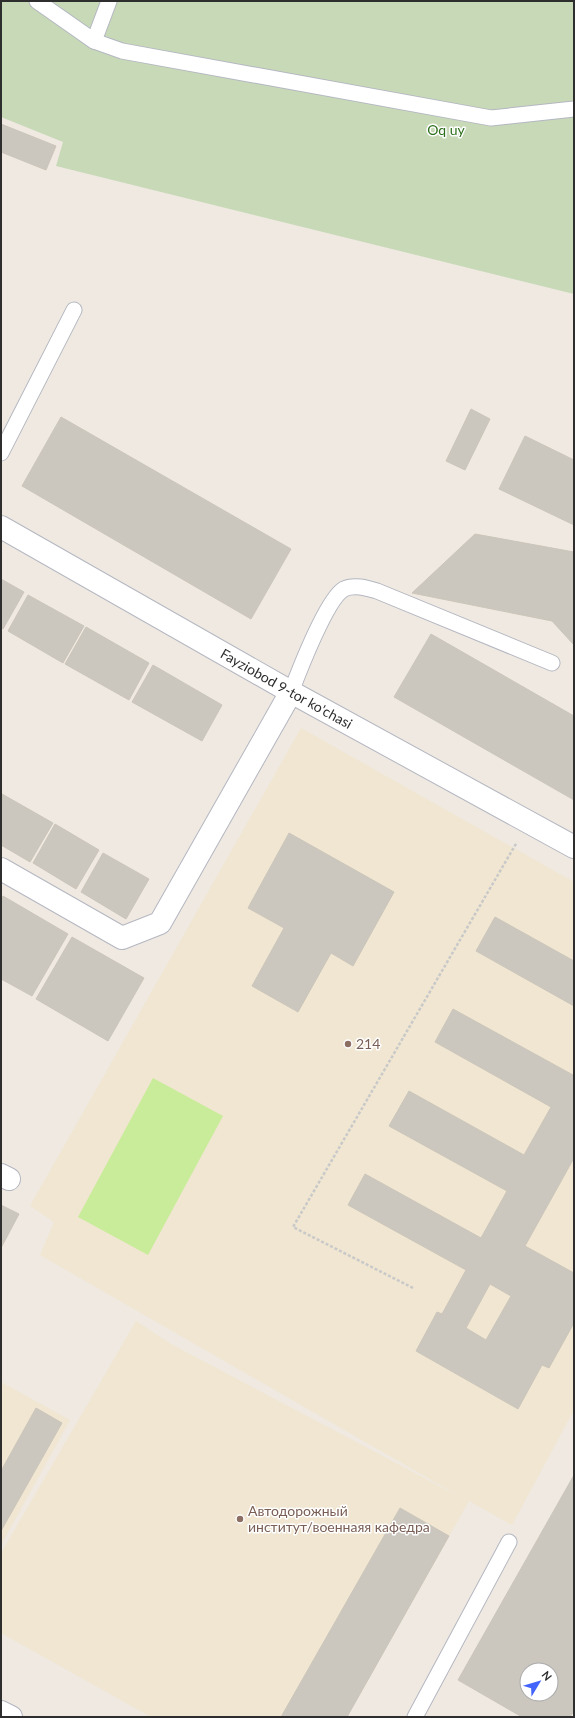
<svg xmlns="http://www.w3.org/2000/svg" width="575" height="1718" font-family="Lato,sans-serif">
  <rect width="100%" height="100%" fill="#efe9e1"/>
  <!-- education -->
  <g fill="#f0e6d1">
    <path d="M301,728L574,882V1410L512,1525L469,1501L347,1717H151L1,1633V1553L136,1321L171,1344L466,1500L40,1255L54,1222L30,1206Z"/>
    <path d="M1,1382L70,1420L1,1545Z"/>
  </g>
  <!-- cemetery -->
  <path fill="#c8d9b8" d="M1,1H574V294L56,166L63,142L1,117Z"/>
  <!-- pitch -->
  <path fill="#c9ec9a" d="M153,1078L223,1116L148,1255L78,1217Z"/>
  <!-- building -->
  <g fill="#cbc7bf" stroke="#cbc5ba" fill-rule="evenodd">
    <path d="M1,124L56,146L46,170L1,152Z"/>
    <path d="M471,409L490,419L465,470L446,461Z"/>
    <path d="M61,417L291,549L251,619L22,486Z"/>
    <path d="M525,436L574,460V525L499,489Z"/>
    <path d="M475,534L574,552V645L552,621L412,593Z"/>
    <path d="M1,579L24,592L3,629L1,628Z"/>
    <path d="M28,595L84,626L63,663L8,631Z"/>
    <path d="M86,627L149,663L129,700L65,664Z"/>
    <path d="M431,634L574,716V800L394,697Z"/>
    <path d="M153,665L222,705L202,741L132,702Z"/>
    <path d="M2,794L53,823L30,862L1,845Z"/>
    <path d="M55,824L99,850L76,889L33,863Z"/>
    <path d="M289,833L394,892L353,966L331,953L298,1012L252,986L284,928L248,908Z"/>
    <path d="M103,853L149,879L126,919L81,892Z"/>
    <path d="M3,896L68,934L32,996L1,979V900Z"/>
    <path d="M495,917L574,961V1006L476,951Z"/>
    <path d="M72,937L144,978L108,1041L36,999Z"/>
    <path d="M453,1009L573,1075L574,1073V1158L525,1246L574,1273V1323L549,1368L542,1365L518,1409L416,1351L437,1312L442,1314L466,1270L348,1205L365,1174L481,1238L507,1191L389,1126L409,1091L524,1155L551,1107L435,1042ZM490,1284L511,1296L486,1340L466,1328Z"/>
    <path d="M1,1205L19,1214L1,1248Z"/>
    <path d="M36,1408L62,1423L1,1531V1471Z"/>
    <path d="M574,1475V1711L570,1717H522L458,1680ZM527,1670H551V1694H527Z"/>
    <path d="M400,1508L449,1536L347,1717H281Z"/>
  </g>
  <g fill="none" stroke-linecap="round" stroke-linejoin="round">
    <!-- service casing -->
    <g stroke="#b4b7c1" stroke-width="17">
      <g id="service">
        <path d="M37,1L94,41L122,51L491,118L574,109"/>
        <path d="M94,41L109,1"/>
        <path d="M1,453L74,310"/>
        <path d="M291,692C299,671 327,598 344,589C354,584 367,588 377,591L552,663"/>
        <path d="M415,1717L509,1542"/>
      </g>
    </g>
    <!-- minor casing -->
    <g stroke="#b4b7c1" stroke-width="24">
      <g id="minor">
        <path id="s1" d="M1,527L291,692L574,847"/>
        <path d="M1,869L122,938L160,923L291,692"/>
        <path d="M1,1175L9,1179"/>
      </g>
    </g>
    <!-- secondary casing -->
    <g stroke="#b4b7c1" stroke-width="24">
      <path id="secondary" d="M1,1712L11,1717"/>
    </g>
    <!-- path -->
    <path stroke="#c9c9c9" stroke-width="2.5" stroke-dasharray="3 2" stroke-linecap="butt" d="M413,1288L293,1227L517,842"/>
    <!-- service -->
    <use href="#service" stroke="#fff" stroke-width="15"/>
    <!-- minor -->
    <use href="#minor" stroke="#fff" stroke-width="22"/>
    <!-- secondary -->
    <use href="#secondary" stroke="#fff" stroke-width="22"/>
  </g>
  <!-- markers -->
  <g fill="#8d6e63" stroke="#fff" stroke-width="1.5">
    <circle cx="348" cy="1044" r="4"/>
    <circle cx="240" cy="1519" r="4"/>
  </g>
  <g text-anchor="middle" stroke-width="3" stroke-linejoin="round" paint-order="stroke">
    <!-- park labels -->
    <g font-size="14" fill="#2c6e1b" stroke="#fff">
      <text x="446" y="135">Oq uy</text>
    </g>
    <!-- street labels -->
    <g font-size="14" fill="#2e2e2e" stroke="#fff">
      <text dy="5" stroke="none"><textPath href="#s1" startOffset="328">Fayziobod 9-tor ko'chasi</textPath></text>
    </g>
    <!-- education labels -->
    <g font-size="14" fill="#785e54" stroke="#fff" text-anchor="start">
      <text x="356" y="1049">214</text>
      <text x="248" y="1516">Автодорожный<tspan x="248" dy="16">институт/военнаяя кафедра</tspan></text>
    </g>
  </g>
  <!-- border -->
  <rect width="575" height="1718" fill="none" stroke="#2e2e2e" stroke-width="4"/>
  <!-- north arrow -->
  <g transform="translate(539 1682) rotate(52)"><circle r="19" fill="#ffffff" stroke="#ababab"/>
  <path d="M0-3L7 15L0 10L-7 15Z" fill="#4264fb"/>
  <text y="-6" font-size="11" font-weight="bold" text-anchor="middle" fill="#2e2e2e">N</text>
  </g>
</svg>
